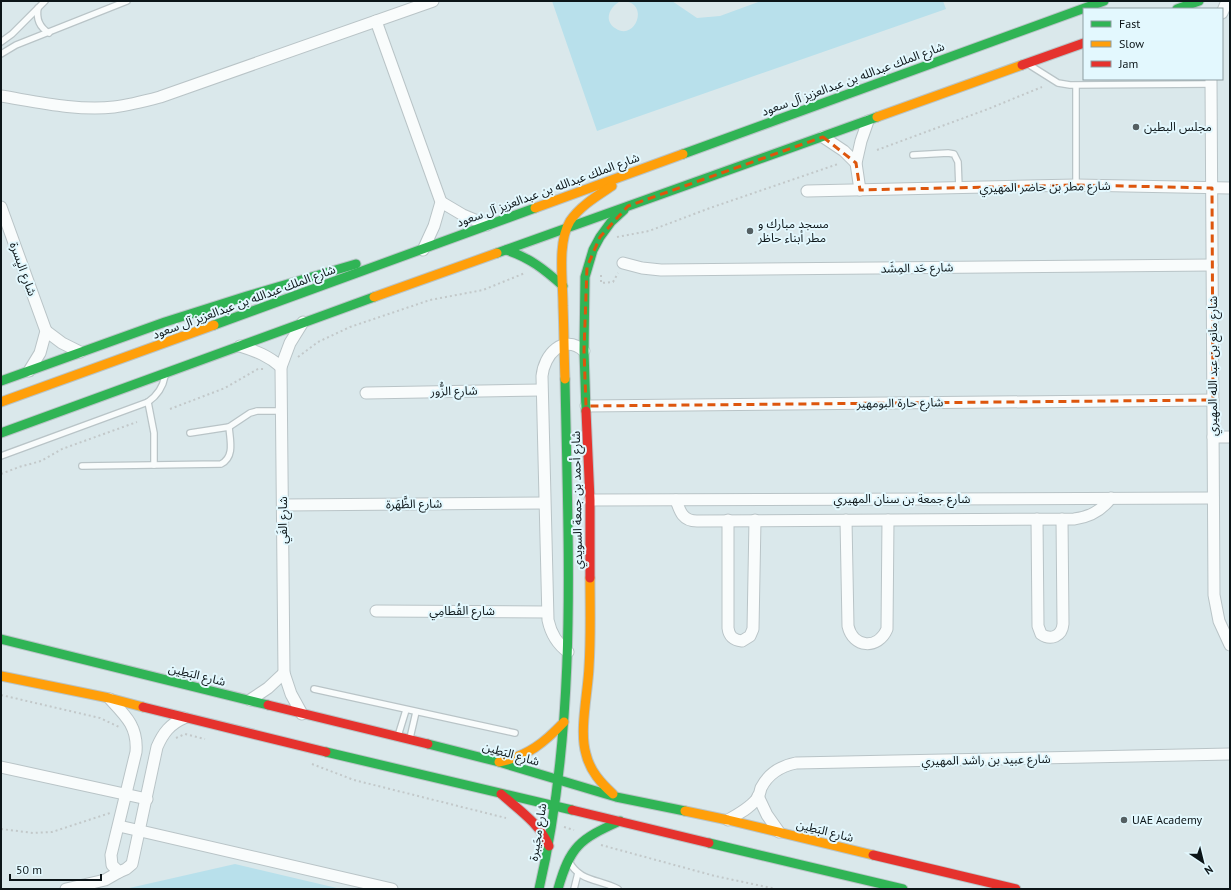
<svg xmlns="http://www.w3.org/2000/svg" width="1231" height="890" font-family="'PT Sans','Noto Sans Arabic',sans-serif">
  <rect width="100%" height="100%" fill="#dae8eb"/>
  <!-- green -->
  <g fill="#b8e0eb" fill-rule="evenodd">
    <path d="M552,1H672L697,18L720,16L761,1H943L946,9L597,131ZM621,1C651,0 636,43 615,28C603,20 610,6 621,1Z"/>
    <path d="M235,864L341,889H125Z"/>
  </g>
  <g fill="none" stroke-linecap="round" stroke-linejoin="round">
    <!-- lane casing -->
    <g stroke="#b9c4c7" stroke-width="8">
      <g id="lane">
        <path d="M38,8C36,19 39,27 49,33"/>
        <path d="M1,42L12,34L45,1"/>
        <path d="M1,54L16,45L127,1"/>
        <path d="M1031,66L1058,83L1070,85L1211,84"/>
        <path d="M1076,86V185"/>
        <path d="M913,155L948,153L954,154L958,162L959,188"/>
        <path d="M148,402L154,433V465"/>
        <path d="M190,433L229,427L250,413L257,411H282"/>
        <path d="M1,456L148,402C158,395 163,387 165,376"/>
        <path d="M82,466L221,464C235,457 230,440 229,427"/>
        <path d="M314,689L515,733"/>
        <path d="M398,736L406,710"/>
        <path d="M410,738L416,712"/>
        <path d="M569,861C579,882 600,879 618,889"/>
        <path d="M574,889L578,873"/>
      </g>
    </g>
    <!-- street casing -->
    <g stroke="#b9c4c7" stroke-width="13">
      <g id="street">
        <path d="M1222,13L1227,1"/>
        <path d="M376,21L441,202L434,226L423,250"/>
        <path d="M1211,79L1214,595L1219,621L1230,645"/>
        <path d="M1,96C38,102 77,111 114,107C130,105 145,101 160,97L433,1"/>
        <path d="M823,137L844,151L856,163"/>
        <path d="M860,190L856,163L861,141L868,121"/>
        <path d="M807,191L1076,185L1230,188"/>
        <path d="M441,202L463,215L487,225"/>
        <path d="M1,207L46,331L40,353L29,371"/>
        <path d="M623,263L642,268L661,270L1212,265"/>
        <path d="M46,331L62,343L80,352"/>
        <path d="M240,346C256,351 269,356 281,367"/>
        <path d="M366,393L541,390"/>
        <path d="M586,406L1213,400"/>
        <path d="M1213,437H1230"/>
        <path d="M590,500L1213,498"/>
        <path d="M676,500C680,512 683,521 697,521L1074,519C1090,517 1101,511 1111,498"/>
        <path d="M283,505L544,503"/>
        <path d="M1037,519L1038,626L1041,634C1051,641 1062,636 1063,624L1062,519"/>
        <path d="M728,520V628C729,636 733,640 742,641L750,636L753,629L755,520"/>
        <path d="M846,520L848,626C853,648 878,650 887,629L888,520"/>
        <path d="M376,611L547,612"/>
        <path d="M568,652C557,644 551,634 548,620L542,376C544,355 563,333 584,351"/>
        <path d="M110,699C126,716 138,727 136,752L111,855L112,865L119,872"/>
        <path d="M250,700L268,688L284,673"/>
        <path d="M302,714L291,694L284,673L281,367L290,343L303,322"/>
        <path d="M1,767L147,799"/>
        <path d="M758,796L767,815L779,832"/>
        <path d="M728,820C738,814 752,807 758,797C760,794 760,791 761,788C768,774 781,766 796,763L1230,754"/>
        <path d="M119,826L392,889"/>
        <path d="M66,889L105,880L119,872L126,869L132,864L157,747C163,733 170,724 184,718"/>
      </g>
    </g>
    <!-- fast casing -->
    <g stroke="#b9c4c7" stroke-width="11">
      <g id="fast">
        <path d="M1177,9L1199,1"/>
        <path d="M683,154L1104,1"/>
        <path d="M506,250C529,257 545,270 563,286"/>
        <path d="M497,253L877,117"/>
        <path d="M214,325L535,208"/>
        <path d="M1,381L165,322L247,296L356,264"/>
        <path d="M586,411L584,351L585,277L593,250L600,237L611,222L624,210"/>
        <path d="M1,433L374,297"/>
        <path d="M1,639L268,705"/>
        <path d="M428,744L499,762L616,797L685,811"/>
        <path d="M326,752L572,810"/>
        <path d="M709,843L903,889"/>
        <path d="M539,889C578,722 568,549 565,379"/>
        <path d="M558,889C570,846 580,839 620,821"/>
      </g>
    </g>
    <!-- slow casing -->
    <g stroke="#b9c4c7" stroke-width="11">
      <g id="slow">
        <path d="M877,117L1022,65"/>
        <path d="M535,208L683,154"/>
        <path d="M374,297L497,253"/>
        <path d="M565,379C564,354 564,330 563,306C563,281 557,243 570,221C580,206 597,196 612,186"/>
        <path d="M1,402L214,325"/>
        <path d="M590,578C590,607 591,637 589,667C588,692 579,731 586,754C590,771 601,783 613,794"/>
        <path d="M1,676L109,698L143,707"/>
        <path d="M499,762C528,756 544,743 564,722"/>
        <path d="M685,811L728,820L873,855"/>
      </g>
    </g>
    <!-- jam casing -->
    <g stroke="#b9c4c7" stroke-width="11">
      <g id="jam">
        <path d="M1022,65L1084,43"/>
        <path d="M586,411L590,500V578"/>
        <path d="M268,705L428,744"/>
        <path d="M143,707L326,752"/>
        <path d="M501,794C519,810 539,823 549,846"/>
        <path d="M572,810L709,843"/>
        <path d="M873,855L1016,889"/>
      </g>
    </g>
    <!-- path -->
    <g stroke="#c2c8c9" stroke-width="2" stroke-dasharray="2 3" stroke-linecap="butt">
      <path d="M877,150L988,109L1042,87"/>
      <path d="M617,237L649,231L710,208L838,164"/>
      <path d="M601,275V283L613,282L618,273"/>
      <path d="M298,357L318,342L350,327L430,300L483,290L525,273"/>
      <path d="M170,409L225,388L258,369H264"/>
      <path d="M1,474L19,467L41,461L62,449L137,422"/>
      <path d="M1,695L100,718L119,727"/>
      <path d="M176,738L185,734L205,739"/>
      <path d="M312,764L354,780L506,818"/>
      <path d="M564,827L574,830"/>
      <path d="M1,829L33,833L52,832L110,813"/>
      <path d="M601,845L715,876L776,889"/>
    </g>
    <!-- lane -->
    <use href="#lane" stroke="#f9fcfc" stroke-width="5.5"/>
    <!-- street -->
    <use href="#street" stroke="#f9fcfc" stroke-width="11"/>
    <!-- fast -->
    <use href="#fast" stroke="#30b455" stroke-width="9"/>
    <!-- slow -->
    <use href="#slow" stroke="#ff9f0a" stroke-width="9"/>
    <!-- jam -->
    <use href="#jam" stroke="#e5322d" stroke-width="9"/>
  </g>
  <!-- marked area -->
  <path fill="none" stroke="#dd560d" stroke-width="3" stroke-dasharray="8 5" stroke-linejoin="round" d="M823,137L856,163L860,190L1076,185L1212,188L1213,400L586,406L584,351L587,267L600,237L628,206Z"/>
  <!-- markers -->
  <g fill="#545f62" stroke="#e3f8fe" stroke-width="1.5">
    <circle cx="1136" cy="127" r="4"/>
    <circle cx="750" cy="231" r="4"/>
    <circle cx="1124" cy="820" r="4"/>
  </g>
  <g text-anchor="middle" stroke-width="4" stroke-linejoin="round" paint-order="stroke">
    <!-- street labels -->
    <g font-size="12" fill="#0c1518" stroke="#e3f8fe">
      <text transform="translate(853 79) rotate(-20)" y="4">شارع الملك عبدالله بن عبدالعزيز آل سعود</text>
      <text transform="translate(1045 187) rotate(-1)" y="4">شارع مطر بن حاضر المهيري</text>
      <text transform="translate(548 190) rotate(-20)" y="4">شارع الملك عبدالله بن عبدالعزيز آل سعود</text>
      <text transform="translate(917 268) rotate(-1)" y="4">شارع حَد المِشَد</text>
      <text transform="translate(23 269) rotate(70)" y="4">شارع اليِسرة</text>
      <text transform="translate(244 302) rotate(-20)" y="4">شارع الملك عبدالله بن عبدالعزيز آل سعود</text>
      <text transform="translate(1213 366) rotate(-90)" y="4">شارع مانع بن عبد الله المهيري</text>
      <text transform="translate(454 391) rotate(-1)" y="4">شارع الزُّور</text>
      <text transform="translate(900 403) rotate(-1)" y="4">شارع حارة البومهير</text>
      <text x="902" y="503">شارع جمعة بن سنان المهيري</text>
      <text transform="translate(577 500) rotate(-91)" y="4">شارع أحمد بن جمعة السويدي</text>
      <text transform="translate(414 504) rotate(-1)" y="4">شارع الظَّهَرة</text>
      <text transform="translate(283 520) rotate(-90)" y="4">شارع الفَي</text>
      <text x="462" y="615">شارع القُطامِي</text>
      <text transform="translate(197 675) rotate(14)" y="4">شارع البَطِين</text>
      <text transform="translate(511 754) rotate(16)" y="4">شارع البَطِين</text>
      <text transform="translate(986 760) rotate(-1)" y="4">شارع عبيد بن راشد المهيري</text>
      <text transform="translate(825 831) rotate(14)" y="4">شارع البَطِين</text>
      <text transform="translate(538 832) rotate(-81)" y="4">شارع مجَيبرة</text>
    </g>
    <!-- poi labels -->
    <g font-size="12" fill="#0c1518" stroke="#e3f8fe" text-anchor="start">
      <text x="1144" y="131">مجلس البطين</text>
      <text x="758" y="228">مسجد مبارك و<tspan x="758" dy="14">مطر أبناء حاظر</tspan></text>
      <text x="1132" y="824">UAE Academy</text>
    </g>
  </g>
  <!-- border -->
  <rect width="1231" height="890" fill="none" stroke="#0c1518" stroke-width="4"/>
  <!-- legend -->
  <rect x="1083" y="8" width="140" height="72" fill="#e3f8fe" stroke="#8d9da2"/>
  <rect x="1091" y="21" width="20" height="6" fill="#30b455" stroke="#8d9da2"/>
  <text x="1119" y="28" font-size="12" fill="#0c1518">Fast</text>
  <rect x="1091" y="41" width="20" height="6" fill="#ff9f0a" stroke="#8d9da2"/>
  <text x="1119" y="48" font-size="12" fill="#0c1518">Slow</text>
  <rect x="1091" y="61" width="20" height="6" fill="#e5322d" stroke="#8d9da2"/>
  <text x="1119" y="68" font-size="12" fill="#0c1518">Jam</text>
  <!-- north arrow -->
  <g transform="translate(1203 862) rotate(145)" stroke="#e3f8fe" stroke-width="3" paint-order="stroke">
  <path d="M0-3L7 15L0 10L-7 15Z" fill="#0c1518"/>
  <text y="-6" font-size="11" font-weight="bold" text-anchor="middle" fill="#0c1518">N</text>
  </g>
  <!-- scale -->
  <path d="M10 874v6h91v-6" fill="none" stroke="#0c1518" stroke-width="2"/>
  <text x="16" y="874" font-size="12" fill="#0c1518" stroke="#e3f8fe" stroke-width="3" paint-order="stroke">50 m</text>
</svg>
